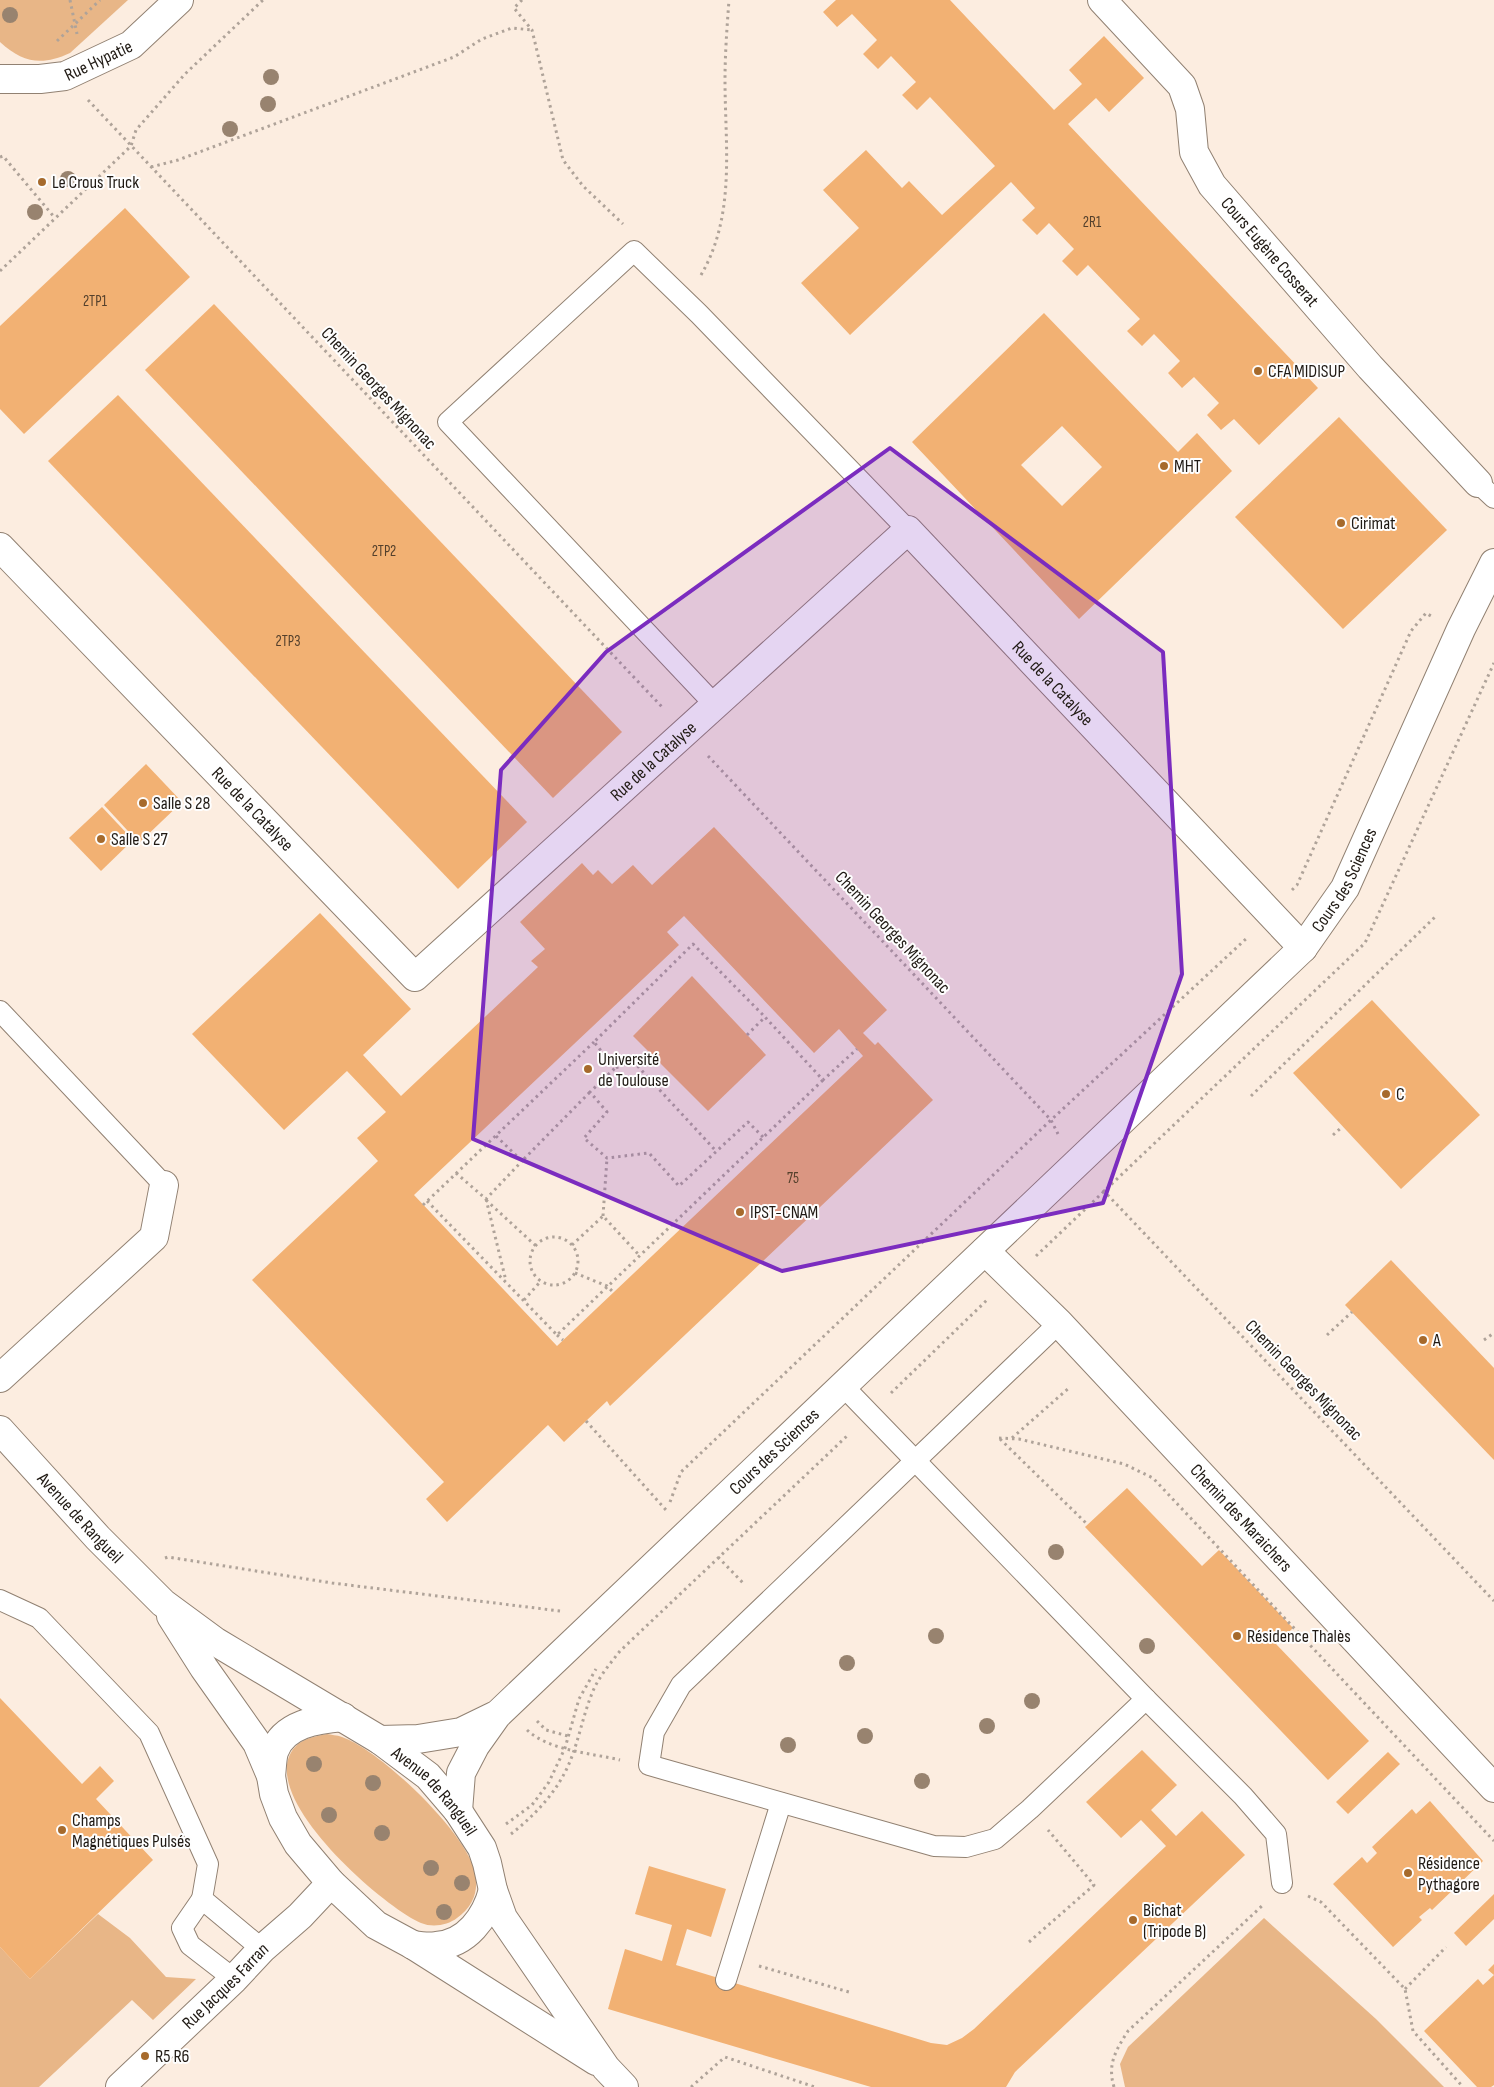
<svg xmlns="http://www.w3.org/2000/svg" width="1494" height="2087" font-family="'Sofia Sans Condensed',sans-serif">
  <rect width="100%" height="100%" fill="#fcede0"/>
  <!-- green -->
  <g fill="#e8b687">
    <path d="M0,0H128L70,53C42,66 23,63 0,42Z"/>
    <path d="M327,1734C331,1735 337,1735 342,1737C380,1750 466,1832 475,1872C479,1891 473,1907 457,1918C448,1925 433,1928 421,1923C383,1907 247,1789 298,1744C306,1738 317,1736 327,1734Z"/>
    <path d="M98,1914L130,1938L166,1977L196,1979L153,2020L132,2000L39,2087H0V1947L30,1979Z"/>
    <path d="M1264,1918L1376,2019L1444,2087H1125L1120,2064L1128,2047Z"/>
  </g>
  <!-- building -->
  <g fill="#f2b173" fill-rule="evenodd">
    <path d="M836,0H950L1054,110L1082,84L1069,70L1104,36L1144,78L1109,112L1096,98L1068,124L1318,388L1259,445L1234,419L1221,430L1207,415L1219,403L1194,377L1182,388L1168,373L1180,361L1154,334L1142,346L1127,331L1140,319L1088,265L1077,276L1062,261L1074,249L1049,223L1037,235L1022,220L1035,208L1011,182L850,335L801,283L859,228L823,190L866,150L902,188L909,181L942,215L995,166L930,97L917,110L902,95L916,82L891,56L878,69L863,54L877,40L852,14L837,27L823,12Z"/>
    <path d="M125,208L190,277L24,434L0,409V326Z"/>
    <path d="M214,304L622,732L553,798L145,370Z"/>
    <path d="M1044,313L1178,452L1197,433L1232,471L1079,619L912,442ZM1062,426L1102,467L1062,506L1021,465Z"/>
    <path d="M118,395L527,822L458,889L48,461Z"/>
    <path d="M1339,417L1447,530L1343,629L1235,517Z"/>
    <path d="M146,764L182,802L139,843L104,805Z"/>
    <path d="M102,807L133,840L101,871L69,838Z"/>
    <path d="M714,827L887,1010L863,1033L875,1045L878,1042L933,1100L610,1406L607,1401L564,1442L548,1425L447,1522L426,1499L444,1482L252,1280L378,1161L357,1138L386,1112L347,1071L284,1130L192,1034L320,913L411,1009L363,1055L401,1096L538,967L531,961L545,949L520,922L582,863L593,875L598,870L612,884L633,865L652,885ZM684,916L814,1053L839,1029L863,1056L557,1346L414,1195L679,945L667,932Z"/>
    <path d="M692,976L766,1055L708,1111L633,1036Z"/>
    <path d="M1372,1000L1480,1115L1401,1189L1293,1073Z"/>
    <path d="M1391,1260L1494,1368V1460L1345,1305Z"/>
    <path d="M1127,1488L1202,1566L1219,1550L1293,1628L1276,1644L1369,1741L1328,1780L1085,1527Z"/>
    <path d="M0,1698L82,1784L100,1766L114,1781L96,1799L153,1860L30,1979L0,1947Z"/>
    <path d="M1142,1750L1177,1785L1151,1810L1176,1836L1202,1811L1245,1855L1015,2072L1006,2087H871L608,2009L625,1949L662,1961L672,1925L635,1914L649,1866L726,1889L711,1937L687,1929L676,1965L931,2043L947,2045L962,2038L974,2029L1166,1846L1141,1820L1121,1838L1086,1802Z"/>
    <path d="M1388,1752L1400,1764L1348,1814L1336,1802Z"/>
    <path d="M1430,1801L1483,1861L1432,1910L1430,1908L1419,1917L1422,1920L1393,1947L1333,1884L1362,1857L1367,1863L1377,1853L1372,1847L1412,1809L1416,1814Z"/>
    <path d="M1494,1894V1919L1466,1946L1454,1933Z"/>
    <path d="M1494,1964V2085L1491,2087H1477L1424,2031L1478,1979L1483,1985L1494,1975L1488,1970Z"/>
  </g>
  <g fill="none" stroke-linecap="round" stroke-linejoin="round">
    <!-- service casing -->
    <g stroke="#918172" stroke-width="22">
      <g id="service">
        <path d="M1478,483L1494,498"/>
        <path d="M716,706L448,422L634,251L699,314L908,530"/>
        <path d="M0,1011L164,1185"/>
        <path d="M1059,1323L681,1685L654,1732L649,1765L934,1846L966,1847L995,1839L1030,1809L1146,1699"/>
        <path d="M843,1386L1146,1699L1243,1796L1276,1834L1282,1883"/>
        <path d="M0,1600L39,1618L149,1733L208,1864L202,1899L262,1949"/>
        <path d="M202,1899L182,1928L190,1945L234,1979"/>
        <path d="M726,1980L781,1803"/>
      </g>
    </g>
    <!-- minor casing -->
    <g stroke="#918172" stroke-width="30">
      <g id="minor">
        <path id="s1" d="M1102,0L1182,86L1190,109L1194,152L1212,185L1370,367L1478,483"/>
        <path id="s2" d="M0,79H40L65,76L131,45L179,0"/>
        <path id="s3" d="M0,547L415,977L908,530L1303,948"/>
        <path id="s4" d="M985,1251L1059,1323L1494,1788"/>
        <path d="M0,1378L154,1237L164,1185"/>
        <path d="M380,1740L418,1739L461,1732L494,1716"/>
        <path id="s5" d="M458,1811L461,1773L475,1746L497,1715L1303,948L1345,888L1461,629L1494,563"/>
        <path id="s6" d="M120,2087L234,1979L262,1949L300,1916L331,1883"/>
      </g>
    </g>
    <!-- tertiary casing -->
    <g stroke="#918172" stroke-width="30">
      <g id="tertiary">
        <path id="s7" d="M0,1430L98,1538L163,1603L216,1642L380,1740L428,1776L458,1811L482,1848L487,1863L493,1890L503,1918L606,2068L624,2087"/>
        <path d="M171,1616L204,1668L257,1743L271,1776L274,1794L283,1818L298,1844L331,1883L376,1925L413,1945L596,2061"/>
        <path d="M271,1776C272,1768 272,1759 274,1752C283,1724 318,1719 343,1717"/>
        <path d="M413,1945C420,1946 429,1947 436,1946C467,1944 486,1917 493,1890"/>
      </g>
    </g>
    <!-- path -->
    <g stroke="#afa399" stroke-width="3" stroke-dasharray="2.5 4" stroke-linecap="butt">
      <path d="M70,0L77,34"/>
      <path d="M522,0L514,8L532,30L563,160L583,186L623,224"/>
      <path d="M57,41L100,0"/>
      <path d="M88,100L663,708"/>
      <path d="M0,157L3,156L55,218"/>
      <path d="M151,167L178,160L454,57L482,39L512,28L532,30"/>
      <path d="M0,271L131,146L136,130L185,74L263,0"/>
      <path d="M701,275C736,215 725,146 725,80C725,54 727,27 729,0"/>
      <path d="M708,756L1051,1120L1058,1134"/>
      <path d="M1292,890L1297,885L1411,631L1426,613L1431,616"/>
      <path d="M747,1035L765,1017L823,1080L857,1049"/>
      <path d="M616,1068L632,1060L716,1151"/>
      <path d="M1251,1096L1435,917"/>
      <path d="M1333,1135L1342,1127"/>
      <path d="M496,1136L522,1161L590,1092"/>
      <path d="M763,1137L748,1122L679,1186L649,1153L607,1158L584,1138L607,1112L590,1092L615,1068L594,1042L693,944L765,1017"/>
      <path d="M456,1173L486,1199L522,1161"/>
      <path d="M1103,1190L1494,1601"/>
      <path d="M486,1199L506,1281"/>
      <path d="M486,1200L536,1246"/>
      <path d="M427,1201L557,1335L823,1080"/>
      <path d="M423,1205L594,1042"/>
      <path d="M603,1216L607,1158"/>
      <circle cx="554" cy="1261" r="24"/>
      <path d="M572,1245L603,1216L639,1255"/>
      <path d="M1036,1256L1365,943L1494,663"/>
      <path d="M575,1273L607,1286L614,1293"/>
      <path d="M524,1300L540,1282"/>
      <path d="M557,1335L563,1340"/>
      <path d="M1327,1335L1352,1312"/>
      <path d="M1484,1340L1494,1333"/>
      <path d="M891,1393L988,1299"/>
      <path d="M586,1421L666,1510"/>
      <path d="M999,1438L1019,1439L1124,1464L1153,1478L1494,1841"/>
      <path d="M1012,1438L1070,1387"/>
      <path d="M1000,1439L1088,1525"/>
      <path d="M670,1502L681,1472L1051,1120L1248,937"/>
      <path d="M718,1557L745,1585"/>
      <path d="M165,1558L168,1557L332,1583L560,1611"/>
      <path d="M537,1721L546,1730L568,1736"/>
      <path d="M527,1730C550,1751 591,1753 620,1760"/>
      <path d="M506,1824L532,1805L549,1782L565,1748L579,1699L596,1669"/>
      <path d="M511,1834C534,1816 556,1793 568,1766C578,1744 582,1719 591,1696C597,1679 609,1665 620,1651L847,1436"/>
      <path d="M1308,1896L1321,1902L1405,1989L1413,2031L1463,2087"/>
      <path d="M1029,1942L1094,1885L1048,1830"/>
      <path d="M759,1966L849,1992"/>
      <path d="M1405,1989L1446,1947"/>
      <path d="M691,2087L725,2057L815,2087"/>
      <path d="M1114,2087C1107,2064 1116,2050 1128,2031L1264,1904"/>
    </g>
    <!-- service -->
    <use href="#service" stroke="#fff" stroke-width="20"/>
    <!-- minor -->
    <use href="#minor" stroke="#fff" stroke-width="28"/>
    <!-- tertiary -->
    <use href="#tertiary" stroke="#fff" stroke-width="28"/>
  </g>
  <!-- trees -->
  <g fill="#98836f">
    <circle cx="10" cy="15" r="8"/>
    <circle cx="271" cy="77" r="8"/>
    <circle cx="268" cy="104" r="8"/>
    <circle cx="230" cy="129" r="8"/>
    <circle cx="68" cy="179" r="8"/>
    <circle cx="35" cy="212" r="8"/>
    <circle cx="1056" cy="1552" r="8"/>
    <circle cx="936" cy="1636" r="8"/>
    <circle cx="1147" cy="1646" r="8"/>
    <circle cx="847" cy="1663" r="8"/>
    <circle cx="1032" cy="1701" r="8"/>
    <circle cx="987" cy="1726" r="8"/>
    <circle cx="865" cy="1736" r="8"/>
    <circle cx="788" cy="1745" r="8"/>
    <circle cx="314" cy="1764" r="8"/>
    <circle cx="922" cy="1781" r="8"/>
    <circle cx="373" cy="1783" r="8"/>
    <circle cx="329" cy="1815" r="8"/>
    <circle cx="382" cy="1833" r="8"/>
    <circle cx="431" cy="1868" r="8"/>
    <circle cx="462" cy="1883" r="8"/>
    <circle cx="444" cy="1912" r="8"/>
  </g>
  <!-- marked area -->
  <path fill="#7b2cbf" fill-opacity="0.2" stroke="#7b2cbf" stroke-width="4" stroke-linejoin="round" d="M890,448L1163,652L1182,974L1103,1203L782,1271L473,1139L501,770L606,652Z"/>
  <!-- markers -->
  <g fill="#a66a2c" stroke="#fefefe" stroke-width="2">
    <circle cx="42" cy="182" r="5"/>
    <circle cx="1258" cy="371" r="5"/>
    <circle cx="1164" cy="466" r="5"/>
    <circle cx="1341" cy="523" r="5"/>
    <circle cx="143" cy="803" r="5"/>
    <circle cx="101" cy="839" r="5"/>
    <circle cx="588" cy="1069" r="5"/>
    <circle cx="1386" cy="1094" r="5"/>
    <circle cx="740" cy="1212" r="5"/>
    <circle cx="1423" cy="1340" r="5"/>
    <circle cx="1237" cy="1636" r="5"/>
    <circle cx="62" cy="1830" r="5"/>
    <circle cx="1408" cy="1873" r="5"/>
    <circle cx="1133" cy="1920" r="5"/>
    <circle cx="145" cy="2056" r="5"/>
  </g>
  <g text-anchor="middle" stroke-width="4" stroke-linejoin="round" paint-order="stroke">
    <!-- number labels -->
    <g font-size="15" fill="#54402c">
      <text x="1092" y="227">2R1</text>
      <text x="95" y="306">2TP1</text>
      <text x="384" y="556">2TP2</text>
      <text x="288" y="646">2TP3</text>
      <text x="793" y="1183">75</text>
    </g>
    <!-- street labels -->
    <g font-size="18" fill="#201a14" stroke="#fefefe">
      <text dy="6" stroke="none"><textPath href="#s2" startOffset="102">Rue Hypatie</textPath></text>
      <text dy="6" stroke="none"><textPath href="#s1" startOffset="311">Cours Eugène Cosserat</textPath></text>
      <text transform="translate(379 388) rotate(47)" y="6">Chemin Georges Mignonac</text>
      <text dy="6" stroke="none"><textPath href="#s3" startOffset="1474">Rue de la Catalyse</textPath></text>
      <text dy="6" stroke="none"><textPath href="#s3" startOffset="919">Rue de la Catalyse</textPath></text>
      <text dy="6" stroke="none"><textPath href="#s3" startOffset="364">Rue de la Catalyse</textPath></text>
      <text dy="6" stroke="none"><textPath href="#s5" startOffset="1299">Cours des Sciences</textPath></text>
      <text transform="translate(893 932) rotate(47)" y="6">Chemin Georges Mignonac</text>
      <text transform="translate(1304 1380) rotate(46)" y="6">Chemin Georges Mignonac</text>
      <text dy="6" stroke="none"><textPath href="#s5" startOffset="489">Cours des Sciences</textPath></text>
      <text dy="6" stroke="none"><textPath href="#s7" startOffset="119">Avenue de Rangueil</textPath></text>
      <text dy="6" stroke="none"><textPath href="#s4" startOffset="370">Chemin des Maraichers</textPath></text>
      <text dy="6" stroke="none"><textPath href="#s7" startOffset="570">Avenue de Rangueil</textPath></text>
      <text dy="6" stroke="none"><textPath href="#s6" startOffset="146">Rue Jacques Farran</textPath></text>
    </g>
    <!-- poi labels -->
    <g font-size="18" fill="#201a14" stroke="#fefefe" text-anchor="start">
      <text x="52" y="188">Le Crous Truck</text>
      <text x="1268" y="377">CFA MIDISUP</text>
      <text x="1174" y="472">MHT</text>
      <text x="1351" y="529">Cirimat</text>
      <text x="153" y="809">Salle S 28</text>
      <text x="111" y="845">Salle S 27</text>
      <text x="598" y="1065">Université<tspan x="598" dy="21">de Toulouse</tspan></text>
      <text x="1396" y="1100">C</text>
      <text x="750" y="1218">IPST-CNAM</text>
      <text x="1433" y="1346">A</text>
      <text x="1247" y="1642">Résidence Thalès</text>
      <text x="72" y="1826">Champs<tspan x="72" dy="21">Magnétiques Pulsés</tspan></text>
      <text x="1418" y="1869">Résidence<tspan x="1418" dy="21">Pythagore</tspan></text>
      <text x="1143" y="1916">Bichat<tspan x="1143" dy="21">(Tripode B)</tspan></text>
      <text x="155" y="2062">R5 R6</text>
    </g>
  </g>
</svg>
